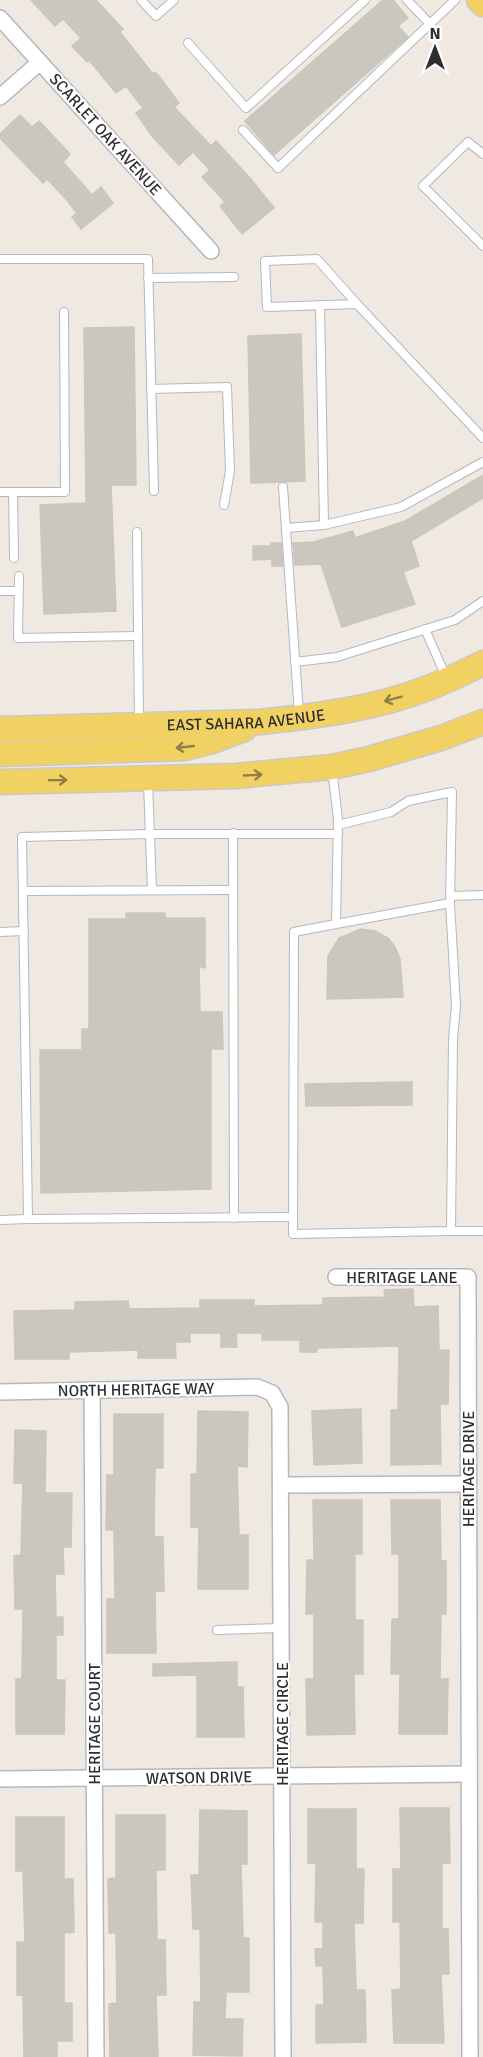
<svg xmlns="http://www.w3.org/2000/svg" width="483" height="2057" font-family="Signika,sans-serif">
  <rect width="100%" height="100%" fill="#efe9e1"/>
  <!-- building -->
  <g fill="#cbc7bf" stroke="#cbc5ba" stroke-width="1.5">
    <path d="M31,0H96L123,29L120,32L153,74L155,72L159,76L179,103L174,107L211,146L216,141L250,178L274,208L242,234L220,206L225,202L202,177L210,170L193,152L179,165L152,136L136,113L143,108L126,86L116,93L89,60L87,62L72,46L81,38L63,19L55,26Z"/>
    <path d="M383,0H393L408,18L398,26L408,37L274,155L245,121Z"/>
    <path d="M20,115L32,127L39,121L70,154L63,162L92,195L101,187L113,203L81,229L72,217L77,213L65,198L47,179L43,183L0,138V134Z"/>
    <path d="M134,327L136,485H111L116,611L44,614L40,505L86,503L84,328Z"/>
    <path d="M301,334L305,481L251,483L248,336Z"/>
    <path d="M483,475V498L411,541L419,566L403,572L415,604L342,627L321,564L295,565L293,543L314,542L353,531L355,538L405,521Z"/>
    <path d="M271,543H281L283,566H272V559L253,560V546H271Z"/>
    <path d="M126,913H165V918H205V968L199,966L200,1012H222L223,1049H211V1189L41,1193L40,1050H82V1029H89V919H126Z"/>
    <path d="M361,929L375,931L388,938L395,947L400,959L403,997L327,999L328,956L339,938Z"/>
    <path d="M412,1082V1105L306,1106L305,1084Z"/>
    <path d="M413,1289L414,1307L438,1306L439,1350H449L448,1404H440L441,1464L391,1465V1410H398L399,1346L317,1348V1352H300V1340H262V1333H236L237,1347H221V1333H190V1342H175L176,1358H138V1350L69,1352V1359H15L14,1311L75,1310V1302L128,1301L129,1309L200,1308V1300H254V1306L323,1305V1298L385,1297L384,1290Z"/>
    <path d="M361,1409L362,1463L314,1465L312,1411Z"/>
    <path d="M198,1411L248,1412L247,1467L237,1466L239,1535H248V1589H198L199,1527H191V1474H197Z"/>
    <path d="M114,1414H163V1468H155L154,1537H163L164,1591H155L156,1653H107V1599H115L114,1530H106L107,1475H114Z"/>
    <path d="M15,1430L46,1431L45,1493H72L71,1547H63L64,1574H55L56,1617H63V1635H56V1680H65L64,1734H16V1679H22L23,1609H15L14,1556L21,1555L23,1483H14Z"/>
    <path d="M313,1500H362V1554H355V1620H363V1674H354L355,1734L307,1735L306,1679H314V1614H306L307,1560H314Z"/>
    <path d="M391,1500H440L441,1561H446V1614H441L440,1679H448L447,1734H399L400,1674H391L392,1619H399V1554H392Z"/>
    <path d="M237,1662V1687H243L244,1737H197V1675L153,1676V1664Z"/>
    <path d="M400,1808H449L450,1863H442V1929H448L449,1974H441L444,2043H394L392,1990L401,1989L400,1922H393V1869H401Z"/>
    <path d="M308,1809H356V1869H364L363,1923H354L356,1990H365L366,2042L316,2043V2005H324L323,1966H316L315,1949H323V1922H315L316,1863H308Z"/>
    <path d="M200,1810L247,1811V1864H241L243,1938H249V1992H226L225,2019H243L242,2056L193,2055L194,2002H201L200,1929H193L191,1875H199Z"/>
    <path d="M116,1815H165V1870H156L157,1940H165L166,1995H156L158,2057H110L109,2004L117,2003L116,1933H109L108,1879L116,1878Z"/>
    <path d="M16,1817H64V1879H73L74,1932L64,1933V2003H72V2041H57V2057H24L23,1995H17V1942H25L23,1871H16Z"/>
  </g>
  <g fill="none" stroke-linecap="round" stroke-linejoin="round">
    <!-- service casing -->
    <g stroke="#b4b7c1" stroke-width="10">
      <g id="service">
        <path d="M141,0L156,16L174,0"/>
        <path d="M407,0L430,24"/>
        <path d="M188,43L246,108L365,0"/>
        <path d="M243,130L278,168L455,0"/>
        <path d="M483,154L468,142L423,186L483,246"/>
        <path d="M0,259H148L154,491"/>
        <path d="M148,278L234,277"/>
        <path d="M357,304L267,307L265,261L317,259L357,304L483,438"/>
        <path d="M151,389L227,387L230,471L224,505"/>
        <path d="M283,487L299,714"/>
        <path d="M0,492H65L64,312"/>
        <path d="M13,492L14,558"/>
        <path d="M324,525L401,507L483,462"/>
        <path d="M286,528L324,525L320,305"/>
        <path d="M137,532L139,721"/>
        <path d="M19,576L18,638L138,636"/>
        <path d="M0,591H18"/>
        <path d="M425,629L446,677"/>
        <path d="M295,662L337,657L455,620L483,601"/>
        <path d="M332,769L338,819L336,924L450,903L456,1006L453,1039L451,1231L293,1234L294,932L336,924"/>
        <path d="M148,782L152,890"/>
        <path d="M338,825L391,812L408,801L452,792L450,903"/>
        <path d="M233,833L234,1218"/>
        <path d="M23,891L233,890"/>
        <path d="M451,896L483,895"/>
        <path d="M0,932L24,931"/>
        <path d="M293,1217L28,1219L22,837L150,834H338"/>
        <path d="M0,1220L28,1219"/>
        <path d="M451,1231H483"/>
        <path d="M217,1630L281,1628"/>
      </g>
    </g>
    <!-- minor casing -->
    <g stroke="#b4b7c1" stroke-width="18">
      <g id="minor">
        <path d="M0,18L211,251"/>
        <path d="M0,97L40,62"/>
        <path d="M336,1277H468L470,2057"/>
        <path d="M92,1390L96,2057"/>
        <path d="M0,1392L257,1387L272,1393L280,1407L283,2057"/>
        <path d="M281,1485L468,1484"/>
        <path d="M0,1779L469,1774"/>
      </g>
    </g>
    <!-- primary casing -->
    <g stroke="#c9c9c9" stroke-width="27">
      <g id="primary">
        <path d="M479,0L483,4"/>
        <path id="s1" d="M0,729L260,722C316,716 375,709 428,688C447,681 465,672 483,663"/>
        <path d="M0,754L185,748L209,742L244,729"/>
        <path d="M0,782L236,776L332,767L369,759L441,738L483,722"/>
      </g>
    </g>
    <!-- service -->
    <use href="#service" stroke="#fff" stroke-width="8"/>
    <!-- minor -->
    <use href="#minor" stroke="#fff" stroke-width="15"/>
    <!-- primary -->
    <use href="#primary" stroke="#f2d163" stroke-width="24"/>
  </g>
  <!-- one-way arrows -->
  <defs><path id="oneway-shaft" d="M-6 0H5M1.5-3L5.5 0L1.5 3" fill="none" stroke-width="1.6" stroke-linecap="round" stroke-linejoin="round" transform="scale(1.5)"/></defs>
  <g stroke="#908048">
    <use href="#oneway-shaft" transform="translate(393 699) rotate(165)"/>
    <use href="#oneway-shaft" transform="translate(185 747) rotate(174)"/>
    <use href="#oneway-shaft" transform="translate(253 775) rotate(-3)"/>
    <use href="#oneway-shaft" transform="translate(58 780) rotate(-1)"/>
  </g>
  <g text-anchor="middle" stroke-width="4.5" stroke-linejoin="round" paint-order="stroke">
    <!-- street labels -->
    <g font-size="16" fill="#2e2e2e" stroke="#fff">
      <text transform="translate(106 134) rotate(48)" y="6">SCARLET OAK AVENUE</text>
      <text dy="6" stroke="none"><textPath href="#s1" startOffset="246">EAST SAHARA AVENUE</textPath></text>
      <text x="402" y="1283">HERITAGE LANE</text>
      <text transform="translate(136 1389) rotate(-1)" y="6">NORTH HERITAGE WAY</text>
      <text transform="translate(468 1469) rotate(-90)" y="6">HERITAGE DRIVE</text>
      <text transform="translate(94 1724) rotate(-90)" y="6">HERITAGE COURT</text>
      <text transform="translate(282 1724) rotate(-90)" y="6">HERITAGE CIRCLE</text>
      <text transform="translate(199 1777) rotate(-1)" y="6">WATSON DRIVE</text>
    </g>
  </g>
  <!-- north arrow -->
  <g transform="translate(435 48)" stroke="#ffffff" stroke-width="4.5" paint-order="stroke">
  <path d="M0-4.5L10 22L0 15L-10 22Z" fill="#2e2e2e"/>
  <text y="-9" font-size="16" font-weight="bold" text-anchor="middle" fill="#2e2e2e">N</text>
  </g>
</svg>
